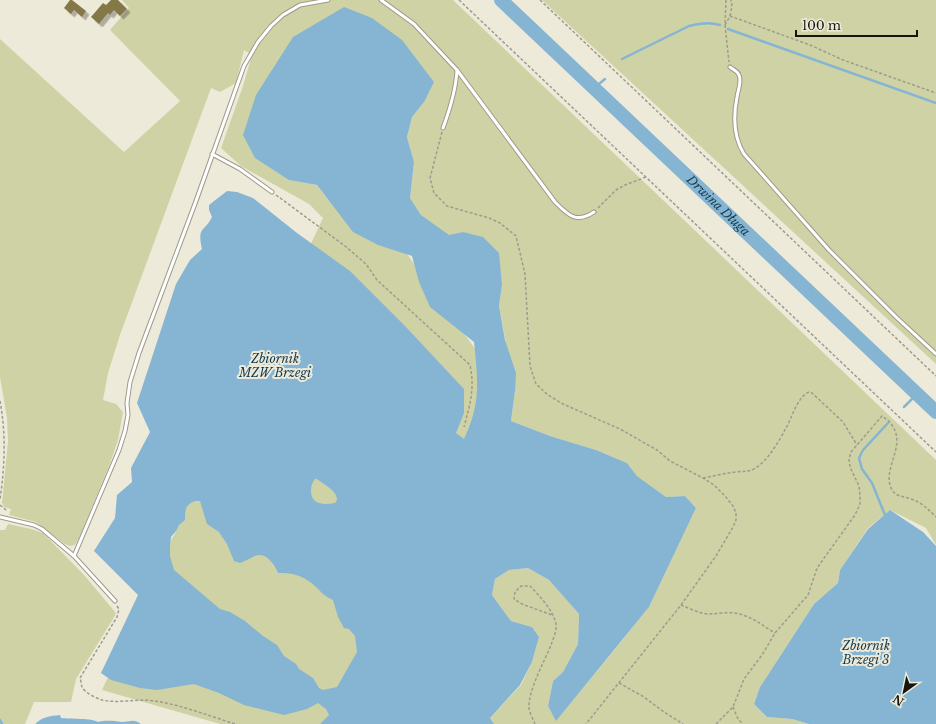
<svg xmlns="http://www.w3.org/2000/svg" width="936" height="724" font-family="'Libre Baskerville',serif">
  <defs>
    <filter id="shadow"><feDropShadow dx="3.5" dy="3.5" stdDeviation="0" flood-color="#0004"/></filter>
  </defs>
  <rect width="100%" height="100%" fill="#eeead9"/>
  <!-- green -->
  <g fill="#cfd2a5">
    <path d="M122,0H453L936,460V545L926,528L890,510L868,528L840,570L838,583L814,604L760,687L754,704L767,717L792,719L809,724H494L490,718L521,685L532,662L539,637L532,627L511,621L492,595L495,579L509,570L528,568L549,580L579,614L578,644L563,672L553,681L548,706L556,720L611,654L649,607L696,508L685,496L666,497L637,476L627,463L596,450L550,436L511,421L515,391L499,306L502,285L463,232L449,236L421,215L410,198L414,162L407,137L412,117L424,102L289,180L317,185L330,202L346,169L511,399L350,724H220L102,690L170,544C171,539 173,537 176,532C181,523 182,513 188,505L323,218L309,204L241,166L221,148L243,86L252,55L244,50L236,83L220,92L211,88L120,335L108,373L103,400L116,404L123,412L118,440L109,466L79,538L75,545L70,546L65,544L36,522L9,515L11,509L4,507L2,503L8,441L7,418L0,377V39L124,152L180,101L110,30L129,8Z"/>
    <path d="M542,0H936V364Z"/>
    <path d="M8,524L31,529L43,533L84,575L116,613L113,619L76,679L71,702H34L25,724H0V530H5Z"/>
  </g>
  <!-- water -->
  <g fill="#85b5d2" fill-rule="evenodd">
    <path d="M344,7L372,18L402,40L434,82L424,102L412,117L407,137L414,162L410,198L421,215L449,235L463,232L483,237L499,253L502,285L499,306L505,340L516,373L515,391L511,421L550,436L596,450L627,463L637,476L666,497L685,496L696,508L649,607L556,721L548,706L553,681L563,672L578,644L579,614L549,580L528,568L509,570L495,579L492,595L511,621L532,627L539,637L532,662L520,685L490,718L494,724H320L329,715L326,709L318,703L307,709L284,715L244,705L219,693L194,684L157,690L140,688L111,680L101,673L138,595L94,551L115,518L117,495L132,482L131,468L150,432L137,403L176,284L190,260L202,249C197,226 204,233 212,217L209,210V205L227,191L237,192L253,198L297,233L350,271L405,326L464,389V413L456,433L464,439C481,404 478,380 474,342L430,307L419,282L412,256L378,245L353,232L317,185L289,180L255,158L243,135L256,95L293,37ZM315,479H317C324,485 337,490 337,500L335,503C324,505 311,505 311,491C311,486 312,483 315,479ZM195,501H200L207,524L219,532L227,544L234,561L240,563C246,561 250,558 255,556C266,551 275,565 278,573C294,572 307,577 318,589C323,594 326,597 333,600L338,617L344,628L349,629L355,636L357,652L337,687L323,690L319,688L313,678L299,669L296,664L284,656L277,645L263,636L245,621L230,612L220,609L174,570L170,556V546L171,537L177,530L179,525L185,520C185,510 185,505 195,501Z"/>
    <path d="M890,510L923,532L936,546V724H809L792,719L767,717L754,704L760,687L814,604L838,583L840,570L868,529Z"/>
    <path d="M60,715L61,718C70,719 92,718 98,722C107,720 113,721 122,722C129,722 134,718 141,724H35C42,717 50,716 60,715Z"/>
  </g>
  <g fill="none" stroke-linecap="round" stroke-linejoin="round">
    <!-- stream -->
    <g stroke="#85b5d2" stroke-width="2.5">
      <path d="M728,29L936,103"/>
      <path d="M622,59L689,26C700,23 709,22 720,25"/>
      <path d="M594,88L605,79"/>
      <path d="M904,407L917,394"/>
      <path d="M885,515L872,483L862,469L859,458L863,450L888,423"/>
      <path d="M0,720L2,724"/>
    </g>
    <!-- river -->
    <path stroke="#85b5d2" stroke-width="14" id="s1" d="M501,0L936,412"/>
  </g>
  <!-- building -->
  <g fill="#847849" filter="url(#shadow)">
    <path d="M70,0H72L86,11L82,17L74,10L71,14L64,8Z"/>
    <path d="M111,0H118L127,9L120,16L114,10L110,15L108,13L99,24L91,17L103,3L106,5Z"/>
  </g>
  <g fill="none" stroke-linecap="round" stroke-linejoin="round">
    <!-- service casing -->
    <g stroke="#9e9a8a" stroke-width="5">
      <g id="service">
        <path d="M381,0L414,24L457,70C456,90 450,109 443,128"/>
        <path d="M730,67C733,70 737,70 739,75C742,82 738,90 737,97C733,117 733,136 744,154L829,250L896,317L936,354"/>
        <path d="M457,70L555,202C568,215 576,224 594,212"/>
        <path d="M212,154L240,169L272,192"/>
        <path d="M0,517L34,525L42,529L74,556L115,601"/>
        <path d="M74,556L119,450L125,431L128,415L127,403L130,382L139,353L196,201L244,66L258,42L271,26L283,15L300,5L328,0"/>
      </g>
    </g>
    <!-- path -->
    <g stroke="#9e9b8f" stroke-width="1.5" stroke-dasharray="3 2" stroke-linecap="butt">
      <path d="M459,0L936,452"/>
      <path d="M540,0L936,376"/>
      <path d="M726,0L725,25L729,62"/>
      <path d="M730,16L732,6L731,0"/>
      <path d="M725,25L730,16L810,45L843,60L936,93"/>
      <path d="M442,132L430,178L434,193L447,206L489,218L500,223L516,236L525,274L530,366L536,384L548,395L563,404L620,429L657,450L670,461L703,478L714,485L725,496L733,506L736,513V520L733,527L716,556L681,605L586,724"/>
      <path d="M276,195L345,246L366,264L377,280L470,365C475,389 470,404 464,427"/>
      <path d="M598,208L616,190L625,185L646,177"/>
      <path d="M0,401C6,433 5,466 0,499"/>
      <path d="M703,478C714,476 725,473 736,472C743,471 748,472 754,469C768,461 779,441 786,428C792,418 797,397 809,392L812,393L843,422L857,445"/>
      <path d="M0,505L6,510V512"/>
      <path d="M681,605C689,608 698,613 708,614C718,614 729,611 739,614C753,617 763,626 775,633"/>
      <path d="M117,606L119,609L117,617L80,678C81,680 81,684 82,687C85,693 96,698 102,700C120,704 137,698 155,701C181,705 210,716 235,724"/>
      <path d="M619,683L644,697L664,712L683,724"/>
      <path d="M733,707L738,719L743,724"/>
      <path d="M535,724C533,719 529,712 529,707C528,691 545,660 551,645C553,639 557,631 556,624C553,610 539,595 530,586H521L515,592L514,599L522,604L552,615"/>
      <path d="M716,724L733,707L744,679L762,655L775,633L808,595L817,568L855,515L860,504V496L859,486L850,467L849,459L851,452L882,416C886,419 891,422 893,427C906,447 881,470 892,490C896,497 904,496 911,499C921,502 928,509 936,517"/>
    </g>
    <!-- service -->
    <use href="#service" stroke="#fff" stroke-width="3"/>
  </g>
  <g text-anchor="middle" stroke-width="4" stroke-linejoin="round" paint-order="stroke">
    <!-- water labels -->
    <g font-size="12" font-style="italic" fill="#133b50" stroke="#eeead9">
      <text dy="4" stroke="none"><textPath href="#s1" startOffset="299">Drwina Długa</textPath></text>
      <text x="275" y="363">Zbiornik<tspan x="275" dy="14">MZW Brzegi</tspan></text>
      <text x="866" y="650">Zbiornik<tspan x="866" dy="14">Brzegi 3</tspan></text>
    </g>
  </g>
  <!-- north arrow -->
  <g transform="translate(904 692) rotate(213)" stroke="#eeead9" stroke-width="3" paint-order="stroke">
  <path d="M0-3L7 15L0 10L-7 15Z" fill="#15140e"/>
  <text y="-6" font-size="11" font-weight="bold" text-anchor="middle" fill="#15140e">N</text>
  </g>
  <!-- scale -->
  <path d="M796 30v6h121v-6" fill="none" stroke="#15140e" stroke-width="2"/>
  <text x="802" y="30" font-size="12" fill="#15140e" stroke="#eeead9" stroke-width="3" paint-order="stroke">100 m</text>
</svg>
